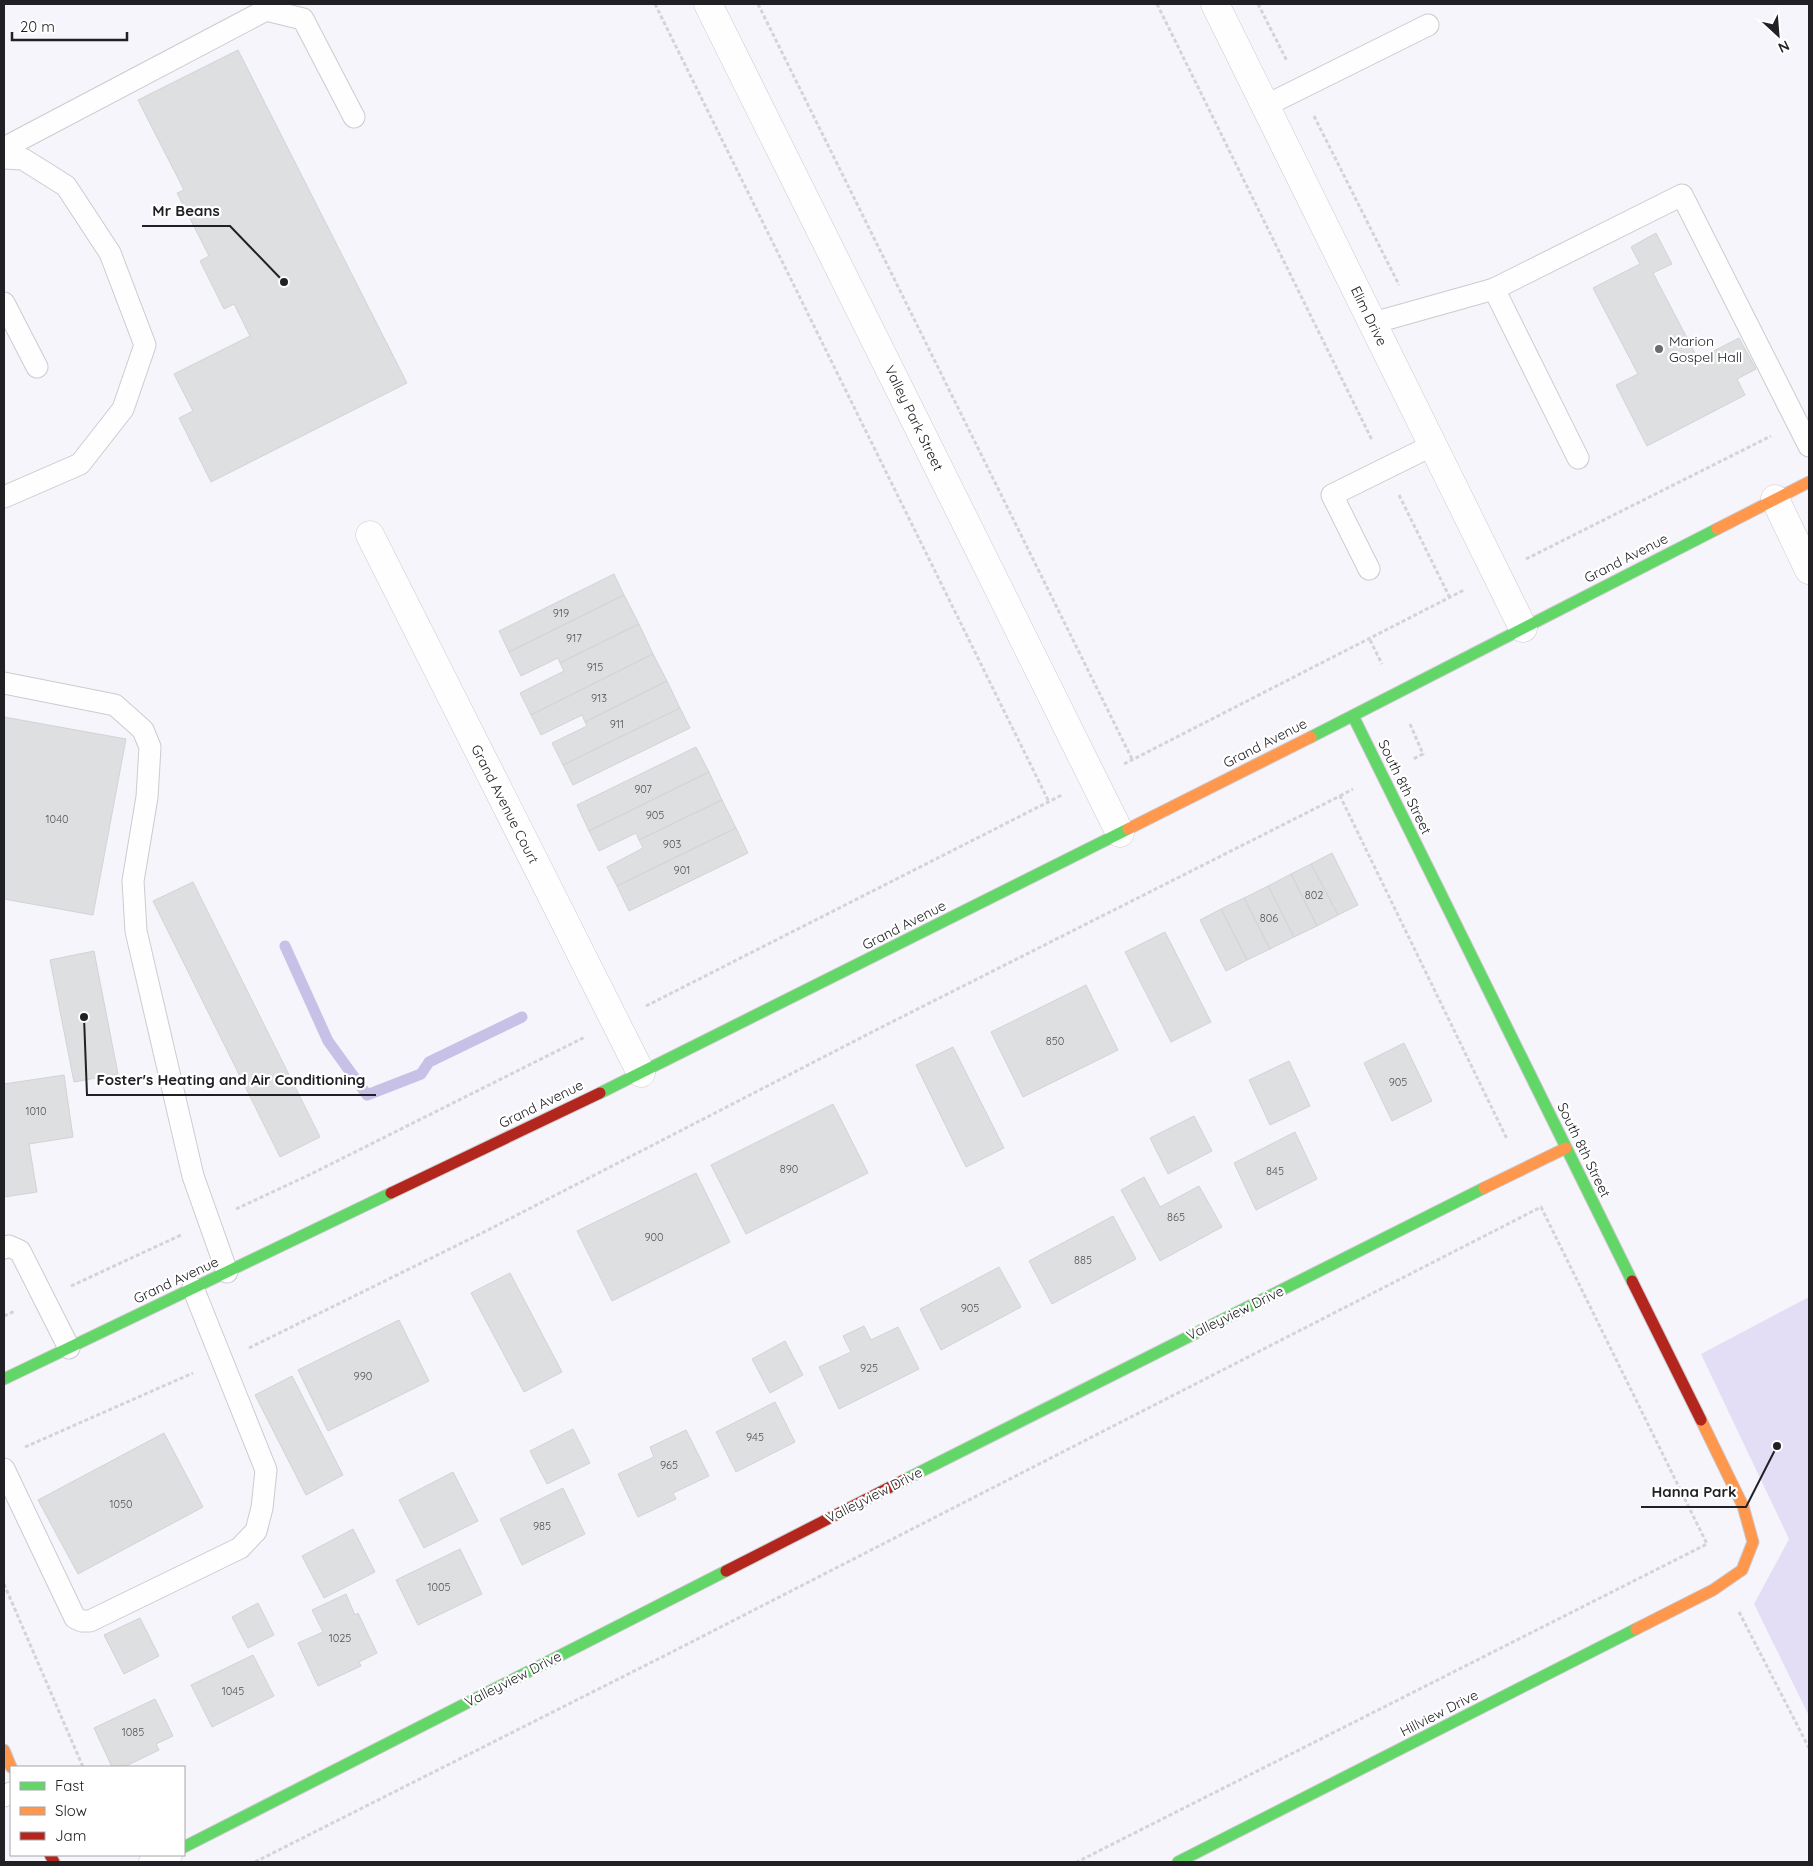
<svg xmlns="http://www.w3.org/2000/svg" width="1813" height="1866" font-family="Quicksand,sans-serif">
  <rect width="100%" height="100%" fill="#f6f5fb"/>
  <!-- green -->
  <path fill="#e3def6" d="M1809,1297V1716L1754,1604L1789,1539L1701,1354Z"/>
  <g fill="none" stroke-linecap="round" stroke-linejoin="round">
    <!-- stream -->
    <path stroke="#c7c0e7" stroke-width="11" d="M285,946L328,1041L367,1095L421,1074L429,1062L522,1017"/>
  </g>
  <!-- building -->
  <g fill="#dedfe0" stroke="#d2d3d4">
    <path d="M238,50L407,383L211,482L179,418L193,411L174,374L250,336L234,304L224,309L200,261L209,256L177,193L184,190L138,100Z"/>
    <path d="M1656,233L1672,264L1653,273L1698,359L1739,338L1756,369L1737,379L1745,395L1647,446L1616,385L1638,374L1593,288L1640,264L1631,247Z"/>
    <path d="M614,574L624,595L509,652L499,631Z"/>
    <path d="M624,595L639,624L560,663L558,658L521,676L509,652Z"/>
    <path d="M639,624L653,654L531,715L520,693L564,671L560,663Z"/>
    <path d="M653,654L667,681L585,722L582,715L541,735L531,715Z"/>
    <path d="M667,681L680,708L563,765L552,743L587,726L585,722Z"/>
    <path d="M680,708L690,728L573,785L563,765Z"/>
    <path d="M4,717L126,739L93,915L4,899Z"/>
    <path d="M696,747L709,772L589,831L577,805Z"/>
    <path d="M709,772L722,800L639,840L636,833L599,851L589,831Z"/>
    <path d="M722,800L736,828L617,886L607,867L643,848L639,840Z"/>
    <path d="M736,828L748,853L629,911L617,886Z"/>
    <path d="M1332,853L1358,905L1338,915L1311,864Z"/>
    <path d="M1311,864L1338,915L1317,926L1291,874Z"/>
    <path d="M1291,874L1317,926L1294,937L1268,886Z"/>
    <path d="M193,882L320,1137L280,1157L153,901Z"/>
    <path d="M1268,886L1294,937L1270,949L1244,898Z"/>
    <path d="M1244,898L1270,949L1247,960L1221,909Z"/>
    <path d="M1221,909L1247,960L1226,971L1200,920Z"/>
    <path d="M1165,932L1211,1022L1171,1042L1125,952Z"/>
    <path d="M94,951L118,1074L74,1082L50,960Z"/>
    <path d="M1086,985L1118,1050L1023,1097L991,1032Z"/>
    <path d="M1404,1043L1432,1101L1392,1121L1364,1063Z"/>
    <path d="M953,1047L1004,1148L966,1167L916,1065Z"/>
    <path d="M1289,1061L1310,1106L1270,1125L1249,1080Z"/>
    <path d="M64,1075L73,1137L29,1144L37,1192L4,1197V1084Z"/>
    <path d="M833,1104L868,1173L746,1234L711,1165Z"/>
    <path d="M1194,1116L1212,1151L1168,1174L1150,1138Z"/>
    <path d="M1295,1132L1317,1179L1256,1210L1234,1163Z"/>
    <path d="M696,1173L730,1242L612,1301L577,1231Z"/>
    <path d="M1144,1177L1160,1207L1199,1186L1222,1227L1160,1261L1121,1190Z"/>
    <path d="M1113,1216L1136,1259L1052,1304L1029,1261Z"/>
    <path d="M999,1267L1021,1307L941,1350L920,1309Z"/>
    <path d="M510,1273L562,1372L524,1392L471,1293Z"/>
    <path d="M399,1320L429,1381L328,1431L298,1370Z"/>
    <path d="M864,1326L871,1340L898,1327L919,1369L839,1409L819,1367L851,1352L843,1336Z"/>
    <path d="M785,1341L803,1375L770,1393L752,1359Z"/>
    <path d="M292,1376L343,1475L306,1495L255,1395Z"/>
    <path d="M775,1402L795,1442L736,1472L716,1432Z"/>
    <path d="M573,1429L590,1463L547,1484L530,1451Z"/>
    <path d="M686,1430L709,1476L673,1493L676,1499L638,1517L618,1474L654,1457L650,1447Z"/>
    <path d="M164,1433L203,1507L78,1574L38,1500Z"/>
    <path d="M453,1472L478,1521L424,1548L399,1500Z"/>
    <path d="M563,1488L585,1534L522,1565L500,1519Z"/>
    <path d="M353,1529L375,1572L324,1598L302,1556Z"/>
    <path d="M460,1549L482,1594L418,1625L396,1580Z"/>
    <path d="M346,1594L355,1615L358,1613L377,1653L359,1662L361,1666L318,1686L298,1643L323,1632L312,1610Z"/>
    <path d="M258,1603L274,1635L248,1648L232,1617Z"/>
    <path d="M140,1618L159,1656L124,1674L104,1635Z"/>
    <path d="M253,1655L274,1696L212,1727L191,1685Z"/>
    <path d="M155,1699L173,1736L156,1744L159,1750L124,1767H112L94,1728Z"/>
  </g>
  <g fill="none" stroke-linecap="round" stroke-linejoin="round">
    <!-- lane casing -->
    <g stroke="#cccbd0" stroke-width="23">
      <g id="lane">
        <path d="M1265,106L1428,25"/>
        <path d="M4,148L266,10L303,19L354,117"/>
        <path d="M4,158L23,159L66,186L110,253L145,345L123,409L80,464L4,497"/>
        <path d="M4,303L37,367"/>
        <path d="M1373,323L1494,289"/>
        <path d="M1578,458L1494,289L1682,195L1809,446"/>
        <path d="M1369,569L1332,495L1433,445"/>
        <path d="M4,683L115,705L143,730L150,747L147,797L133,881L136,931L193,1176L227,1272"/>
        <path d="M4,1248L9,1246L20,1251L69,1348"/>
        <path d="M4,1469L75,1618L82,1621H90L240,1548L256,1531L262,1508L266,1470L193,1288"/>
        <path d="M4,1796L11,1793"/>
      </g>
    </g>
    <!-- street casing -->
    <g stroke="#cccbd0" stroke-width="29">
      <g id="street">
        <path d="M708,4L1120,833"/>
        <path d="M1215,4L1523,628"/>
        <path d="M1775,499L1809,570"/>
        <path d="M370,535L641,1073"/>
        <path d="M153,1862L168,1855"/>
      </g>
    </g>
    <!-- fast casing -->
    <g stroke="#cccbd0" stroke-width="13">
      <g id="fast">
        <path d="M1353,716L1632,1281"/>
        <path d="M1311,737L1717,529"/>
        <path d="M600,1093L1128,829"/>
        <path d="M4,1379L391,1193"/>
        <path d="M906,1479L1484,1188"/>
        <path d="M184,1847L726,1571"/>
        <path d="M1178,1862L1636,1629"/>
      </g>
    </g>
    <!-- slow casing -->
    <g stroke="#cccbd0" stroke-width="13">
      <g id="slow">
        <path d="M1717,529L1809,482"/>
        <path d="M1128,829L1311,737"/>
        <path d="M1484,1188L1566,1148"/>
        <path d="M1636,1629L1713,1590L1742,1570L1753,1542L1743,1506L1701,1420"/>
        <path d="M4,1750L11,1767"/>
      </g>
    </g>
    <!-- jam casing -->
    <g stroke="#cccbd0" stroke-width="13">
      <g id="jam">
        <path d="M391,1193L600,1093"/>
        <path d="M1632,1281L1701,1420"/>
        <path d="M726,1571L906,1479"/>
        <path d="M50,1855L54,1862"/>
      </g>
    </g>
    <!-- path -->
    <g stroke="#d4d4d6" stroke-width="3" stroke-dasharray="4 2.5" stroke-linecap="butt">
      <path d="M655,4L1049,802"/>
      <path d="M758,4L1132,759"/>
      <path d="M1157,4L1372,440"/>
      <path d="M1258,4L1287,61"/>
      <path d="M1314,116L1399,285"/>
      <path d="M1399,495L1450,598"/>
      <path d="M1526,559L1771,436"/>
      <path d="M1370,640L1382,664"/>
      <path d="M1410,724L1423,754L1413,759"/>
      <path d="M1124,764L1464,590"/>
      <path d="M1340,796L1353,789"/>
      <path d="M646,1006L1062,795"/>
      <path d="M236,1209L311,1174L585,1037"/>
      <path d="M71,1286L181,1235"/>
      <path d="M4,1316L15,1311"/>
      <path d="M249,1348L484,1232L876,1030L1340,796L1507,1139"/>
      <path d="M25,1447L193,1373"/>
      <path d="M4,1584L83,1767"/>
      <path d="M1739,1612L1809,1748"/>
      <path d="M255,1862L670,1653L1541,1207L1707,1544L1077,1862"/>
    </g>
    <!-- lane -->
    <use href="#lane" stroke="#fefefe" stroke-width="21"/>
    <!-- street -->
    <use href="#street" stroke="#fefefe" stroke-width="28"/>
    <!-- fast -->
    <use href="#fast" stroke="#63d668" stroke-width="11"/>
    <!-- slow -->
    <use href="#slow" stroke="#ff974d" stroke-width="11"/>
    <!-- jam -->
    <use href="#jam" stroke="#b3261e" stroke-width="11"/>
  </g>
  <!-- markers -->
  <circle fill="#6c6b70" stroke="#fff" stroke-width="2" cx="1659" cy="349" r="5"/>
  <g text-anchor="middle" stroke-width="4.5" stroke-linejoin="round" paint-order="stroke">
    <!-- number labels -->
    <g font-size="11" fill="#525256">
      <text x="561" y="617">919</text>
      <text x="574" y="642">917</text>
      <text x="595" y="671">915</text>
      <text x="599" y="702">913</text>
      <text x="617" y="728">911</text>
      <text x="643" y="793">907</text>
      <text x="655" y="819">905</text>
      <text x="57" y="823">1040</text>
      <text x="672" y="848">903</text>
      <text x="682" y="874">901</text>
      <text x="1314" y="899">802</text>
      <text x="1269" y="922">806</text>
      <text x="1055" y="1045">850</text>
      <text x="1398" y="1086">905</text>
      <text x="36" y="1115">1010</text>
      <text x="789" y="1173">890</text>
      <text x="1275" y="1175">845</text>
      <text x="1176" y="1221">865</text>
      <text x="654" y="1241">900</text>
      <text x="1083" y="1264">885</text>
      <text x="970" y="1312">905</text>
      <text x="869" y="1372">925</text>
      <text x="363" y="1380">990</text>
      <text x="755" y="1441">945</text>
      <text x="669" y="1469">965</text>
      <text x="121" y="1508">1050</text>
      <text x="542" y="1530">985</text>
      <text x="439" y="1591">1005</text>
      <text x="340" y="1642">1025</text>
      <text x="233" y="1695">1045</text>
      <text x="133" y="1736">1085</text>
    </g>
    <!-- street labels -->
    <g font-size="14" fill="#212025" stroke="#fff">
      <text transform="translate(1369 316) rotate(64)" y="5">Elim Drive</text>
      <text transform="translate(914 418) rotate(64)" y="5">Valley Park Street</text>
      <text transform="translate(1626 558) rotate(-27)" y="5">Grand Avenue</text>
      <text transform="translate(1265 743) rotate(-27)" y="5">Grand Avenue</text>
      <text transform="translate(1405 787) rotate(64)" y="5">South 8th Street</text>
      <text transform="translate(505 804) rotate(63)" y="5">Grand Avenue Court</text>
      <text transform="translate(904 925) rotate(-27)" y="5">Grand Avenue</text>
      <text transform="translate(541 1104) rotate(-26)" y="5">Grand Avenue</text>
      <text transform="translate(1584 1150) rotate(64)" y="5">South 8th Street</text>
      <text transform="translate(176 1280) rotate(-25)" y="5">Grand Avenue</text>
      <text transform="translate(1235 1313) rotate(-26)" y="5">Valleyview Drive</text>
      <text transform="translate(874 1495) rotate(-27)" y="5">Valleyview Drive</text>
      <text transform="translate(513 1679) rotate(-27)" y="5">Valleyview Drive</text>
      <text transform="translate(1439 1713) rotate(-27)" y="5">Hillview Drive</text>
    </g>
    <!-- poi labels -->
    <g font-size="14" fill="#212025" stroke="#fff" text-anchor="start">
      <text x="1669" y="346">Marion<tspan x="1669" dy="16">Gospel Hall</tspan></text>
    </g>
  </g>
  <!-- callouts -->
  <path fill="none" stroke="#212025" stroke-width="2" d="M284 282L230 226H142M84 1017L87 1095H376M1777 1446L1746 1507H1641"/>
  <g fill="#212025" stroke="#fff" stroke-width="2">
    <circle cx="284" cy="282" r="5"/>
    <circle cx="84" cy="1017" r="5"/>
    <circle cx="1777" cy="1446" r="5"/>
  </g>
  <g font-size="15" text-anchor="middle" font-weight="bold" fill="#212025" stroke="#fff" stroke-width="4.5" stroke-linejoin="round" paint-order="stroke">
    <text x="186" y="216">Mr Beans</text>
    <text x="231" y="1085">Foster's Heating and Air Conditioning</text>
    <text x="1694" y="1497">Hanna Park</text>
  </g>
  <!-- border -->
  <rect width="1813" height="1866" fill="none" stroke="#212025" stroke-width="10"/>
  <!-- legend -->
  <rect x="10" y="1766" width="175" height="90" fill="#ffffff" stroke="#a6a6a8"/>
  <rect x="20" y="1782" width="25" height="8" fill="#63d668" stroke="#a6a6a8"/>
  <text x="55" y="1791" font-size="15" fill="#212025">Fast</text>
  <rect x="20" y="1807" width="25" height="8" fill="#ff974d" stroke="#a6a6a8"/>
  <text x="55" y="1816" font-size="15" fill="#212025">Slow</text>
  <rect x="20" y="1832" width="25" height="8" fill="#b3261e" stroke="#a6a6a8"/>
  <text x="55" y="1841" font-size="15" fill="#212025">Jam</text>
  <!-- north arrow -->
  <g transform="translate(1778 35) rotate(154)" stroke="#ffffff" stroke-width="4" paint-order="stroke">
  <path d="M0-4L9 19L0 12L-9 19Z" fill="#212025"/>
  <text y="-8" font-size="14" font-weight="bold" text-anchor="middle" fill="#212025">N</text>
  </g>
  <!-- scale -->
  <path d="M12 32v8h115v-8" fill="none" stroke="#212025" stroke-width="2.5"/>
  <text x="20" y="32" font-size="15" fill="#212025" stroke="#ffffff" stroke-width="4" paint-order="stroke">20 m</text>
</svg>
